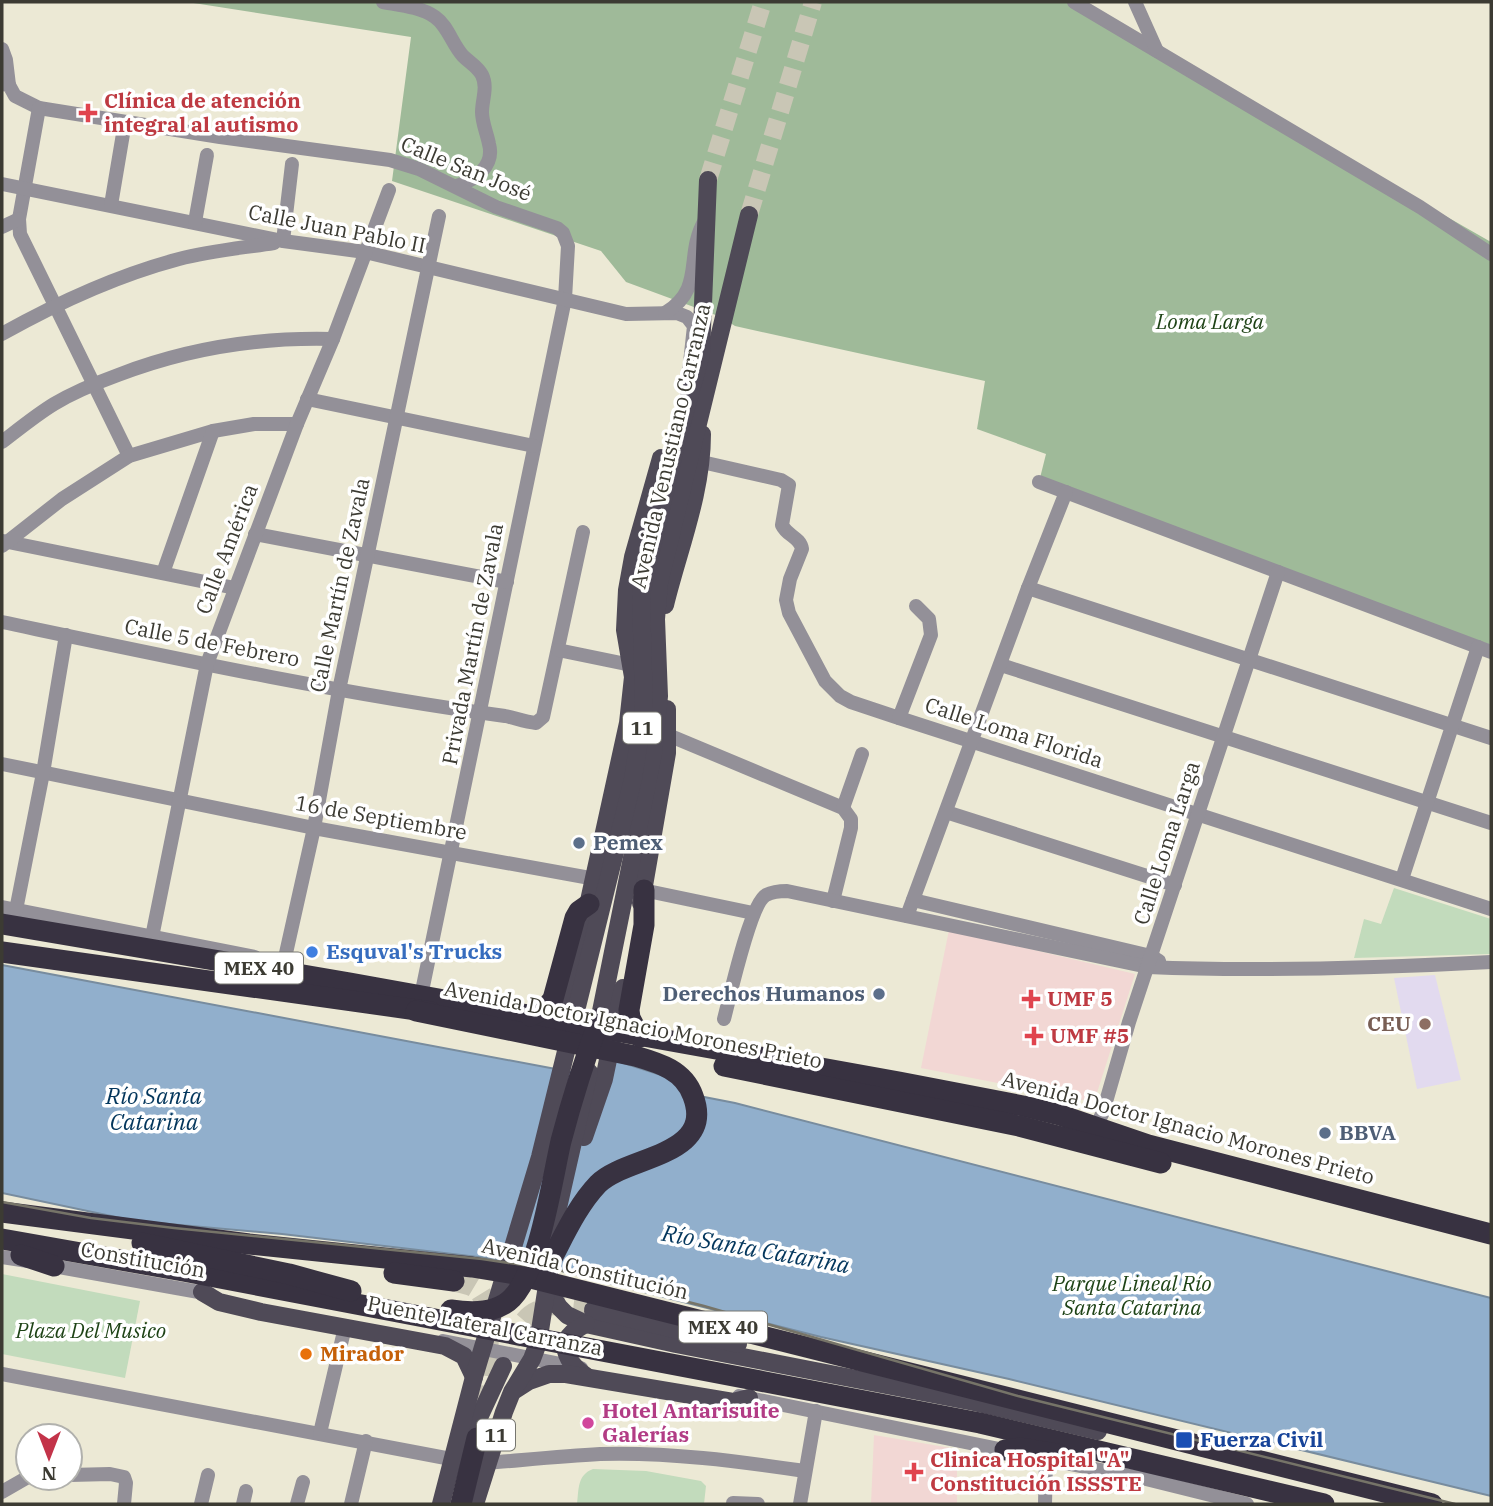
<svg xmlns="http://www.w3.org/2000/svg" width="1493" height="1506" font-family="'IBM Plex Serif',serif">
  <rect width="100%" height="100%" fill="#ece9d5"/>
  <!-- education -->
  <path fill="#e2daef" d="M1435,975L1461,1080L1417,1089L1394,978Z"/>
  <!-- medical -->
  <g fill="#f2d7d4">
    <path d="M949,930L1135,974L1094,1102L921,1068Z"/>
    <path d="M874,1435L957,1449V1504H871Z"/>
  </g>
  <!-- green -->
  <g fill="#c2dbbc">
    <path d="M1394,888L1491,919V954L1354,958L1364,919L1381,924Z"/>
    <path d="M2,1274L140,1301L125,1378L2,1354Z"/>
    <path d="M593,1469L646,1471L701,1481L706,1486L704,1504H577C579,1489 577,1475 593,1469Z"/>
  </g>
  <!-- forest -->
  <path fill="#9fba99" d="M187,2H1071L1491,242V645L1039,482L1046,454L977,429L985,381L735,326L721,317L626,282L601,251L392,181L411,37Z"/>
  <!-- water -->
  <path fill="#91afcc" stroke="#788c9e" stroke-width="2" d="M2,965L609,1079L614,1060L683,1082L689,1094L735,1103L1491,1298V1496L1009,1379L821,1337L530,1263L282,1234L135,1221L2,1193Z"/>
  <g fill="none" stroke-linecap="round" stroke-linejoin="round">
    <!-- major-tunnel -->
    <g stroke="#c9c6b5" stroke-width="18" stroke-dasharray="18 9" stroke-linecap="butt">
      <path d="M708,180L763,2"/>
      <path d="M749,215L813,2"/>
      <path d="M511,1344C526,1300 554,1303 593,1310"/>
    </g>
    <!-- highway-tunnel -->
    <path stroke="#c9c6b5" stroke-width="21" stroke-dasharray="21 10" stroke-linecap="butt" d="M454,1281C463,1283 473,1284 479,1291C497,1312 484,1386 481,1413"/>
    <!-- minor -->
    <g stroke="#939098" stroke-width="14">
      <path d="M383,2C399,5 421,7 435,17C448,26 452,44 463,56C469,62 478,67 482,75C488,87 482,100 482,112C482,123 487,133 489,144C495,166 475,180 457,186"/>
      <path d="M1074,2L1420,207L1491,254"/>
      <path d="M1135,2L1157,51"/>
      <path d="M2,49L6,60L9,85"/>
      <path d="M2,84L9,85L15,96L39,108L220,137L390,160L419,169L496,207L557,228L563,233L568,246L565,299L421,996"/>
      <path d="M39,108L19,219L20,234L129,456"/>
      <path d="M2,184L283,241L365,252L626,314L677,313L687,317L694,326L689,372"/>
      <path d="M111,205L125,122"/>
      <path d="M195,222L207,155"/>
      <path d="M2,227L19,219"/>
      <path d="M283,241L292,164"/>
      <path d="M665,313C706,288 684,256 705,220"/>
      <path d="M2,334C59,302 115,276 179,259C209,251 242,248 274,243"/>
      <path d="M307,399L534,446"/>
      <path d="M2,442C19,429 36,415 54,404C74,392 96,383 118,375C188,348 258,337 333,339"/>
      <path d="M702,462L781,480L789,485L782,525C787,536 800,537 802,549L790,579L786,600L789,613L825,681L840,696L851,702L899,718L1491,909"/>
      <path d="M1039,482L1491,652"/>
      <path d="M255,534L507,582"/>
      <path d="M3,541L235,588"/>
      <path d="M2,546L62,499L129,456L213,431L254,424H297"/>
      <path d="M163,573L213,431"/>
      <path d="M1028,588L1491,738"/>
      <path d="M2,622C169,657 336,693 505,716C515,718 525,722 536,723L543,717L583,532"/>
      <path d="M558,650L631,665"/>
      <path d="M1001,665L1491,823"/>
      <path d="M899,718L931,635L929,619L916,606"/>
      <path d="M668,735L843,808L851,819V828L833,901"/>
      <path d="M2,764L314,828L601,880"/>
      <path d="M843,808L862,754"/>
      <path d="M946,812L1175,885"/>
      <path d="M1402,879L1478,647"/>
      <path d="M638,889L753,913"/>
      <path d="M913,900L1151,956L1159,961"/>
      <path d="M2,907L255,957"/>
      <path d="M16,910L43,773L66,635"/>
      <path d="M907,916L1028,588L1066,492"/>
      <path d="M152,937L207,664L297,424L333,339L389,190"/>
      <path d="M284,962L314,828L339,690L439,216"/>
      <path d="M724,1019C730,997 750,904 766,895C772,892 781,891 787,891L1148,967C1262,972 1377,968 1491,962"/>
      <path d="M1096,1127L1103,1112L1129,1022L1278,572"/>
      <path d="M2,1257L28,1261"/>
      <path d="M48,1265L210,1294"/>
      <path d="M443,1341L581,1368"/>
      <path d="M2,1374L451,1459"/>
      <path d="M739,1396L1014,1452"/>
      <path d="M320,1433L345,1327"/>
      <path d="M1044,1459L1142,1478L1247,1504"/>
      <path d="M487,1463C524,1460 562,1456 600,1454C669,1452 737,1461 805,1471"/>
      <path d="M70,1475L110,1474L124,1477L126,1483L124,1504"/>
      <path d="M2,1492L28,1477"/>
      <path d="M733,1503L758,1504"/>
      <path d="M201,1504L208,1475"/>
      <path d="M243,1504L246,1491"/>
      <path d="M297,1504L303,1482"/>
      <path d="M351,1504L366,1441"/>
      <path d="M800,1504L816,1411"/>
      <path d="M1045,1504L1046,1460"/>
    </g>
    <!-- major -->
    <g stroke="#4f4a57" stroke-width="18">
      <path d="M665,605C679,548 702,493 702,434"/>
      <path d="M641,903L667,753V709"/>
      <path d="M597,1031L653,754L659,696L656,619L659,583L749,215"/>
      <path d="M560,1033L628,723L633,677L625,630L627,590L633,557L661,458"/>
      <path d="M584,1137L604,1079L623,988"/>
      <path d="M550,1280L552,1296L559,1307L567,1315L586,1324L676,1344L974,1402L1098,1431"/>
      <path d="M202,1292L219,1302L261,1312L445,1346L464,1356L474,1377"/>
      <path d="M593,1310L738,1344"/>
      <path d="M586,1324C556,1338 562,1359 586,1376"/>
      <path d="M515,1390L529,1381L549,1374H566L733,1402L749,1398"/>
      <path d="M467,1450L476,1424L503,1366"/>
      <path d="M441,1504L474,1377L540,1157L633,779L644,709L641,594L677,440L701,354L708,180"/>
      <path d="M475,1504L504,1412L512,1392L532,1359L538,1343L549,1273L552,1234L589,1072"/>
    </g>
    <!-- highway -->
    <g stroke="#383241" stroke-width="21">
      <path d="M2,924L350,983L899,1082L1023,1106L1060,1115L1148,1145L1491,1234"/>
      <path d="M2,952L431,1012"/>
      <path d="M416,1011L635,1056C659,1063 684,1070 693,1096C716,1157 625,1156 598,1184C577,1206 564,1236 550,1262"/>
      <path d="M530,1016L546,1008L553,999L575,918L579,911L589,904"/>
      <path d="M640,1037L630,1018L629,1010L644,925V890"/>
      <path d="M724,1066L1019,1126L1161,1163"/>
      <path d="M2,1212L249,1244L472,1267L515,1274L1432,1504"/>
      <path d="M2,1239L183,1271L980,1423L1324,1504"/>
      <path d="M142,1243L289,1274L351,1291"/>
      <path d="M21,1255L54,1266"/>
      <path d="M394,1273L454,1281"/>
      <path d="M451,1310C471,1313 497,1314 512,1298C539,1271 552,1180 561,1141C572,1099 585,1058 600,1018"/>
      <path d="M1005,1450L1021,1448L1058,1454"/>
      <path d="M461,1504L477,1438"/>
    </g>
    <!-- rail -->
    <path stroke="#767468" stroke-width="2.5" d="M2,1202L91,1218L174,1228L482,1259L570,1272L704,1306L1018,1396L1455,1504"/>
  </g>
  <!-- markers -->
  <g fill="#e0444e" stroke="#fff" stroke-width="2.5">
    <path d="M84.5 102.5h7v7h7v7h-7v7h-7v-7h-7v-7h7z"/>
    <path d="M1027.5 988.5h7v7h7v7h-7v7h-7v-7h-7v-7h7z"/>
    <path d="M1030.5 1025.5h7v7h7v7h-7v7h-7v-7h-7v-7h7z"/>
    <path d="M910.5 1461.5h7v7h7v7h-7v7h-7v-7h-7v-7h7z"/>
  </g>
  <g fill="#5c6f8a" stroke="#fff" stroke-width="2.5">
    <circle cx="579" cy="843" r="7"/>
    <circle cx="879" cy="994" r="7"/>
    <circle cx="1325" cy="1133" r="7"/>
  </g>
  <circle fill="#3f7fe0" stroke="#fff" stroke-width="2.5" cx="312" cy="952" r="7"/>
  <circle fill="#8d6e63" stroke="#fff" stroke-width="2.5" cx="1425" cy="1024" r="7"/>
  <circle fill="#e8710a" stroke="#fff" stroke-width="2.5" cx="306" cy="1354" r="7"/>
  <circle fill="#d1479c" stroke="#fff" stroke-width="2.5" cx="588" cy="1423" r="7"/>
  <rect fill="#1a4fb4" stroke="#fff" stroke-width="2.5" x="1175" y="1431" width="18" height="18" rx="3.5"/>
  <g text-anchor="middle" stroke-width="7" stroke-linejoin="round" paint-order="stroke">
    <!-- shield labels -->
    <g fill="#fff" stroke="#767670" stroke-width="2">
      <rect x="623" y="712.5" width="38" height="31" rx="5"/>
      <rect x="215" y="952.5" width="88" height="31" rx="5"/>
      <rect x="679" y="1311.5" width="88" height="31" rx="5"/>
      <rect x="477" y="1419.5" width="38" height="31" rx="5"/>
    </g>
    <g font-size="19" font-weight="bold" fill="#3c3b33">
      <text x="642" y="735">11</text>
      <text x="259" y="975">MEX 40</text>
      <text x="723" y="1334">MEX 40</text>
      <text x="496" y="1442">11</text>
    </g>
    <!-- health labels -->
    <g font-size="21" font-weight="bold" fill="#be3a42" stroke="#fff" text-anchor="start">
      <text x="104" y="108">Clínica de atención<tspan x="104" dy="24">integral al autismo</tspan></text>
      <text x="1047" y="1006">UMF 5</text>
      <text x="1050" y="1043">UMF #5</text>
      <text x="930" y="1467">Clinica Hospital "A"<tspan x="930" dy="24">Constitución ISSSTE</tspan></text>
    </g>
    <!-- street labels -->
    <g font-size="21" fill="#3c3b33" stroke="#fff">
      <text transform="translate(466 169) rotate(22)" y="7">Calle San José</text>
      <text transform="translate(337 229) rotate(11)" y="7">Calle Juan Pablo II</text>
      <text transform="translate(671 446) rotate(-77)" y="7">Avenida Venustiano Carranza</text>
      <text transform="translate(227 549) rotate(-69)" y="7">Calle América</text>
      <text transform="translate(340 585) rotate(-78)" y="7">Calle Martín de Zavala</text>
      <text transform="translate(212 643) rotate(11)" y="7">Calle 5 de Febrero</text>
      <text transform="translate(473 644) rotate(-79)" y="7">Privada Martín de Zavala</text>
      <text transform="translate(1014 733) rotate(18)" y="7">Calle Loma Florida</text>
      <text transform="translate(381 818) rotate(10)" y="7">16 de Septiembre</text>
      <text transform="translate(1167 843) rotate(-72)" y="7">Calle Loma Larga</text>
      <text transform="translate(633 1025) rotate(11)" y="7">Avenida Doctor Ignacio Morones Prieto</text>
      <text transform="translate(1188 1128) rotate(15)" y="7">Avenida Doctor Ignacio Morones Prieto</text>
      <text transform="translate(143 1260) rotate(10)" y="7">Constitución</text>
      <text transform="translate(585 1269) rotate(13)" y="7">Avenida Constitución</text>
      <text transform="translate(485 1326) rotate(11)" y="7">Puente Lateral Carranza</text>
    </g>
    <!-- park labels -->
    <g font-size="21" font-style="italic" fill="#1e4316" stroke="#fff">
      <text x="1210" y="329">Loma Larga</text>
      <text x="1132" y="1291">Parque Lineal Río<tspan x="1132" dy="24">Santa Catarina</tspan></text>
      <text x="91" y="1338">Plaza Del Musico</text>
    </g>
    <!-- service labels -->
    <g font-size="21" font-weight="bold" fill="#4e5e75" stroke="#fff" text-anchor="start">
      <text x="593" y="850">Pemex</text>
      <text x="865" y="1001" text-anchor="end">Derechos Humanos</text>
      <text x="1339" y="1140">BBVA</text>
    </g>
    <!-- shop labels -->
    <g font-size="21" font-weight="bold" fill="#366cbe" stroke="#fff" text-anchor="start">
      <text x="326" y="959">Esquval's Trucks</text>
    </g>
    <!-- education labels -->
    <g font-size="21" font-weight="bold" fill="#785e54" stroke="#fff" text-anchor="end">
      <text x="1411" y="1031">CEU</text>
    </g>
    <!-- food labels -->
    <g font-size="21" font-weight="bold" fill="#c56008" stroke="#fff" text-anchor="start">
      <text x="320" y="1361">Mirador</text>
    </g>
    <!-- hotel labels -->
    <g font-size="21" font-weight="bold" fill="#b23c85" stroke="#fff" text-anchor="start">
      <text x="602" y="1418">Hotel Antarisuite<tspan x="602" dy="24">Galerías</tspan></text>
    </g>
    <!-- transit labels -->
    <g font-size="21" font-weight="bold" fill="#164399" stroke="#fff" text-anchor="start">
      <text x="1200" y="1447">Fuerza Civil</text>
    </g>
    <!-- water labels -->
    <g font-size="23" font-style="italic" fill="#03365c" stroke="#fff">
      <text x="154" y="1104">Río Santa<tspan x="154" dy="26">Catarina</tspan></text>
      <text transform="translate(756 1249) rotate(10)" y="8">Río Santa Catarina</text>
    </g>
  </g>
  <!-- border -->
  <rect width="1493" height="1506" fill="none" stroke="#3c3b33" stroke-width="7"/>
  <!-- north arrow -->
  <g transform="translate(49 1457) rotate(180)"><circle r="33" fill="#ffffff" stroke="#b1b1ad" stroke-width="2"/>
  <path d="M0-5L12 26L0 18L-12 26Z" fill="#c33349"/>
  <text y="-10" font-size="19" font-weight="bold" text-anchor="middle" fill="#3c3b33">N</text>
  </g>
</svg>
